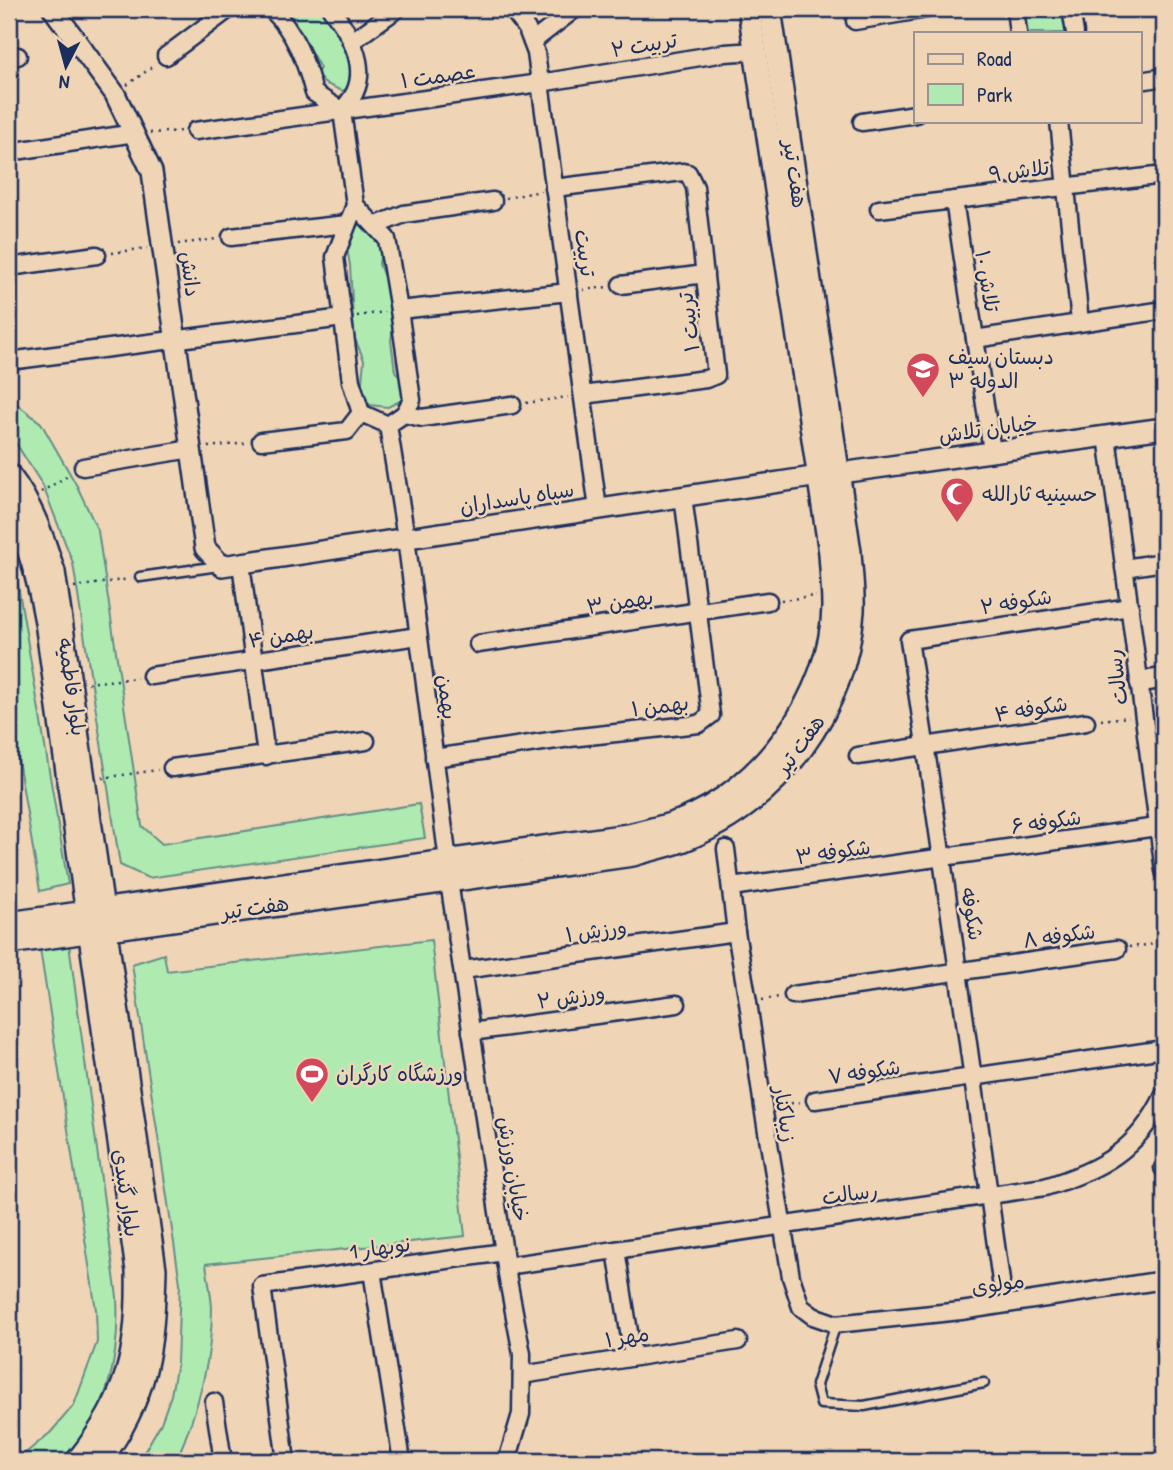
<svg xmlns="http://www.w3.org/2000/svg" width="1173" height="1470" font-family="'Patrick Hand','Playpen Sans Arabic',sans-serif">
  <rect width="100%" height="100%" fill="#efd5b6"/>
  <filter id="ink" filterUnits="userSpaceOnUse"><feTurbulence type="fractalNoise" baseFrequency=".0143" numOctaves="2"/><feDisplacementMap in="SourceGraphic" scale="14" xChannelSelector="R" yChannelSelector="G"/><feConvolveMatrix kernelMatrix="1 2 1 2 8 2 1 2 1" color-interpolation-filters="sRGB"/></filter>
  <g filter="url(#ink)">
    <!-- green -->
    <g fill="#afebb1" stroke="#658d88" stroke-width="2">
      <path d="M284,9H322C337,30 363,61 348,88L342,91L324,83L317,74L320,68L288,10Z"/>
      <path d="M1023,9H1064L1068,33H1028Z"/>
      <path d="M366,223L382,243L379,264L389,290L393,325L391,341L395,371L405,386L404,399L388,407L370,405L361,393L364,360L354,337L350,265L346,243L354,227Z"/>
      <path d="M9,398L41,423L77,486L98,531L142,826L162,844L419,804L425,838L148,878L120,865L73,563L43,486L17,445L9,437Z"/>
      <path d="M9,548L16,573L68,884L40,891L9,706Z"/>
      <path d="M431,940L465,1236L206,1264C208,1279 211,1293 212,1308C212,1361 197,1413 176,1461H139L161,1423L171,1395L177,1363L180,1283L132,964L164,954L167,971Z"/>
      <path d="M69,944L117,1297C120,1360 108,1416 61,1461H16L51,1432L74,1405L97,1342L96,1310L40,949Z"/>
    </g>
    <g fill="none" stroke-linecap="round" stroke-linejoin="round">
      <!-- service casing -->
      <g stroke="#1b2f5e" stroke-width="13">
        <g id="service">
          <path d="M140,577L219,566"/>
          <path d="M836,1324L816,1385L821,1404L864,1406L984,1383"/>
        </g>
      </g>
      <!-- minor casing -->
      <g stroke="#1b2f5e" stroke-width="21">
        <g id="minor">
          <path d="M271,9C295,32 306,62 314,93L342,111"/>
          <path d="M331,9C348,30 368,64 355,92C352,99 346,105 342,111L355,205"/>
          <path d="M512,9L527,29L536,53L598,509"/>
          <path d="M1015,9L1018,33"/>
          <path d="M1071,9L1075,33"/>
          <path d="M855,21L927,9"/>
          <path d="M351,42L397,9"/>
          <path d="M532,42L575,9"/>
          <path d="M166,56L229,9"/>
          <path d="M9,57L18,56"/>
          <path d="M1140,81L1164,77"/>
          <path d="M1059,121L1080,322"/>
          <path d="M862,122L916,114"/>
          <path d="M195,131L540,83L725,53L756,51"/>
          <path d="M9,152L135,133"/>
          <path d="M554,188L683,172L688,173L695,187L716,375L706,379L583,395"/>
          <path d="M954,200L992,451"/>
          <path d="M355,205L387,239L399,310L412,400L404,414L388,425L361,413L351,381L335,257Z"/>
          <path d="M879,209L1164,175"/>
          <path d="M377,225L404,214L493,201"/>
          <path d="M231,237L347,224"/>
          <path d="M9,267L97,255"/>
          <path d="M621,285L705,274"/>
          <path d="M399,310L569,292"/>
          <path d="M975,339L1164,310"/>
          <path d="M9,361L343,318"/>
          <path d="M404,414L422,418L512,405"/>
          <path d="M388,425L406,538L448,861"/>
          <path d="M1107,436L1164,871"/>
          <path d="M261,441L347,431L361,413"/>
          <path d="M83,467L191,449"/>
          <path d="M241,563L266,756"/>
          <path d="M1124,568L1164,562"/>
          <path d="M478,644L768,601"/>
          <path d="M151,676L418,636"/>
          <path d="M858,756L1086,722"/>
          <path d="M434,758L570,738L699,724L711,715L683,496"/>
          <path d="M172,768L366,741"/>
          <path d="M726,849L736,932L748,1002L763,1107L791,1277L801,1307L813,1316L836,1324L961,1311L1164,1280"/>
          <path d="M449,881L508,1280L522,1354L521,1414L507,1461"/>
          <path d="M731,887L1157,827"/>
          <path d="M463,970L736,932"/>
          <path d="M793,995L1117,949"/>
          <path d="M471,1032L677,1004"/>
          <path d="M815,1100L1164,1049"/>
          <path d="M1163,1168H1164"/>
          <path d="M616,1250L633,1357"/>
          <path d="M506,1266L1045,1187C1101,1170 1138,1150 1164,1095"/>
          <path d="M372,1271L402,1461"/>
          <path d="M1001,1281C971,1067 943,853 909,640L1130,607"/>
          <path d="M522,1375L738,1341"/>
          <path d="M214,1402L223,1461"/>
          <path d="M286,1461L262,1286L504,1252"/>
        </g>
      </g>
      <!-- tertiary casing -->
      <g stroke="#1b2f5e" stroke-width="24">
        <g id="tertiary">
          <path d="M53,9L115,94L152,172L205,548L222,566L819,476L1164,428"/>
          <path d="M1140,682L1164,678"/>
        </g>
      </g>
      <!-- secondary casing -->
      <g stroke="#1b2f5e" stroke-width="26">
        <g id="secondary">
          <path d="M9,475C32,505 43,537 54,572L155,1269C153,1348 148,1397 100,1461"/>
          <path d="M9,507C30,545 38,579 46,622L137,1271C139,1351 128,1398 77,1461"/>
          <path d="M9,923L628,835C645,831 663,827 680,821C762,790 831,695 833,607C833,589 831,571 830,553L749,9"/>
          <path d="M9,943L633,855C651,849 672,846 689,838C781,800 846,709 853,611C854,591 851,571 850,552L770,9"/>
        </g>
      </g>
      <!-- path -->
      <g stroke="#1b2f5e" stroke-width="2.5" stroke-dasharray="2 5" stroke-linecap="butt">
        <path d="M127,85L155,65"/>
        <path d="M150,133L181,131"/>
        <path d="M506,198L541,191"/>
        <path d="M178,244L217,239"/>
        <path d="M112,253L147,248"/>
        <path d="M583,290L607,287"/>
        <path d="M357,316L385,312"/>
        <path d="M526,403L568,397"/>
        <path d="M208,447L247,443"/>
        <path d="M41,492L71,474"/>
        <path d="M74,587L130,579"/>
        <path d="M781,600L816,596"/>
        <path d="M88,683L137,678"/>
        <path d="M1101,720L1129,717"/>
        <path d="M102,778L158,770"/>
        <path d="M1129,947L1164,943"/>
        <path d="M762,1000L779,997"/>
        <path d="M777,1105L802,1102"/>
      </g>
      <!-- service -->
      <use href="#service" stroke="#efd5b6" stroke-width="8"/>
      <!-- minor -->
      <use href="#minor" stroke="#efd5b6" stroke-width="16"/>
      <!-- tertiary -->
      <use href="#tertiary" stroke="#efd5b6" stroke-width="19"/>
      <!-- secondary -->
      <use href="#secondary" stroke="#efd5b6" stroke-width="21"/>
    </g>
  </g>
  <!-- icons -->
  <defs>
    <g id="school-pin" transform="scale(1.75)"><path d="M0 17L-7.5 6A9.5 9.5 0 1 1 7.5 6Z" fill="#d1495b" stroke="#efd5b6"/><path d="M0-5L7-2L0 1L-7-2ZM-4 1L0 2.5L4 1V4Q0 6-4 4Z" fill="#fff"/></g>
    <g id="mosque-pin" transform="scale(1.75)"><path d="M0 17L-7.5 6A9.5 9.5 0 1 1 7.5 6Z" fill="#d1495b" stroke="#efd5b6"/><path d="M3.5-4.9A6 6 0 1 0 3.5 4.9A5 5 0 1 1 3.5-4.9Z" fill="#fff"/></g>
    <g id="stadium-pin" transform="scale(1.75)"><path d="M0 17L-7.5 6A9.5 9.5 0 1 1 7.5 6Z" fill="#d1495b" stroke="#efd5b6"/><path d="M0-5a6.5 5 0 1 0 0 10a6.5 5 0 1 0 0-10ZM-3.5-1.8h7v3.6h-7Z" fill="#fff"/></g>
  </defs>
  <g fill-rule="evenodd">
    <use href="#school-pin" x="923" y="369"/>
    <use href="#mosque-pin" x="957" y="494"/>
    <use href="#stadium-pin" x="312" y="1074"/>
  </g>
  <g text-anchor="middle" stroke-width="5" stroke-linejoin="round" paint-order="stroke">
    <!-- street labels -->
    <g font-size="21" fill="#1b2f5e" stroke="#efd5b6">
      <text transform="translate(644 45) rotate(-9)" y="7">تربیت ۲</text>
      <text transform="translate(438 76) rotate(-8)" y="7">عصمت ۱</text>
      <text transform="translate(1019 171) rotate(-7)" y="7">تلاش ۹</text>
      <text transform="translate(795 174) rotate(82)" y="7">هفت تیر</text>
      <text transform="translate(585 253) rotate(82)" y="7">تربیت</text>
      <text transform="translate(190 274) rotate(82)" y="7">دانش</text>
      <text transform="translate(987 281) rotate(81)" y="7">تلاش ۱۰</text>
      <text transform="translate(689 322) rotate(-97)" y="7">تربیت ۱</text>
      <text transform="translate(988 429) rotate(-8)" y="7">خیابان تلاش</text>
      <text transform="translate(517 498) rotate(-9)" y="7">سپاه پاسداران</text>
      <text transform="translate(620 602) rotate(-9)" y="7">بهمن ۳</text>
      <text transform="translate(1016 602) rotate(-9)" y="7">شکوفه ۲</text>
      <text transform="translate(281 636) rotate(-9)" y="7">بهمن ۴</text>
      <text transform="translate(1117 677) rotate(-97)" y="7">رسالت</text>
      <text transform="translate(72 687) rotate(82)" y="7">بلوار فاطمیه</text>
      <text transform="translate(447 697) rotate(83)" y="7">بهمن</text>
      <text transform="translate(660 706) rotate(-7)" y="7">بهمن ۱</text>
      <text transform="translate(1031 709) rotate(-9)" y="7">شکوفه ۴</text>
      <text transform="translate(800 745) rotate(-54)" y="7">هفت تیر</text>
      <text transform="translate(1046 822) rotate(-8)" y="7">شکوفه ۶</text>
      <text transform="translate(833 852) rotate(-8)" y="7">شکوفه ۳</text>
      <text transform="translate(255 908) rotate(-8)" y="7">هفت تیر</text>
      <text transform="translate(972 914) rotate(81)" y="7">شکوفه</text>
      <text transform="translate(596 931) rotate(-8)" y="7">ورزش ۱</text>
      <text transform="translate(1059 936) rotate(-8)" y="7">شکوفه ۸</text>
      <text transform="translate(571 997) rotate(-8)" y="7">ورزش ۲</text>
      <text transform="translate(864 1072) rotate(-8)" y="7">شکوفه ۷</text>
      <text transform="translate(785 1114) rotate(81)" y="7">زیباکنار</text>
      <text transform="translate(513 1169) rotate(81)" y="7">خیابان ورزش</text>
      <text transform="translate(126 1193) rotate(82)" y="7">بلوار گنبدی</text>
      <text transform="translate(850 1194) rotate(-8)" y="7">رسالت</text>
      <text transform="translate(380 1248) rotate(-8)" y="7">نوبهار 1</text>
      <text transform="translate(998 1284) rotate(-8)" y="7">مولوی</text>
      <text transform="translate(627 1337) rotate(-9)" y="7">مهر ۱</text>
    </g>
    <!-- poi labels -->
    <g font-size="21" fill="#1b2f5e" stroke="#efd5b6" text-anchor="start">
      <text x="948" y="364">دبستان سیف<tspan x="948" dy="24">الدوله ۳</tspan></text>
      <text x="982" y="501">حسینیه ثارالله</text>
      <text x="336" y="1081">ورزشگاه کارگران</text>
    </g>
  </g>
  <!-- margin -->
  <rect width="1173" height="1470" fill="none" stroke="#efd5b6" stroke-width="35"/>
  <rect x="18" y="18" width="1138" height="1435" fill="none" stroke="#1b2f5e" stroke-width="2.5" filter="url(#ink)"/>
  <!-- legend -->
  <rect x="914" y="32" width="228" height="91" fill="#efd5b6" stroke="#9a9393" stroke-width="2"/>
  <rect x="928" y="54" width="35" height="10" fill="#efd5b6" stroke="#9a9393" stroke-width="2"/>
  <text x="977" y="66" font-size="21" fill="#1b2f5e">Road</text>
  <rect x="928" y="84" width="35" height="21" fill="#afebb1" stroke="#9a9393" stroke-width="2"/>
  <text x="977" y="102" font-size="21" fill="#1b2f5e">Park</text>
  <!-- north arrow -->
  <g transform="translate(66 66) rotate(186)" stroke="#efd5b6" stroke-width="5" paint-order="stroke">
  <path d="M0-5L12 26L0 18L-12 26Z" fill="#1b2f5e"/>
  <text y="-10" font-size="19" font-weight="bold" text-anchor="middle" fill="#1b2f5e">N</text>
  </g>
</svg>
